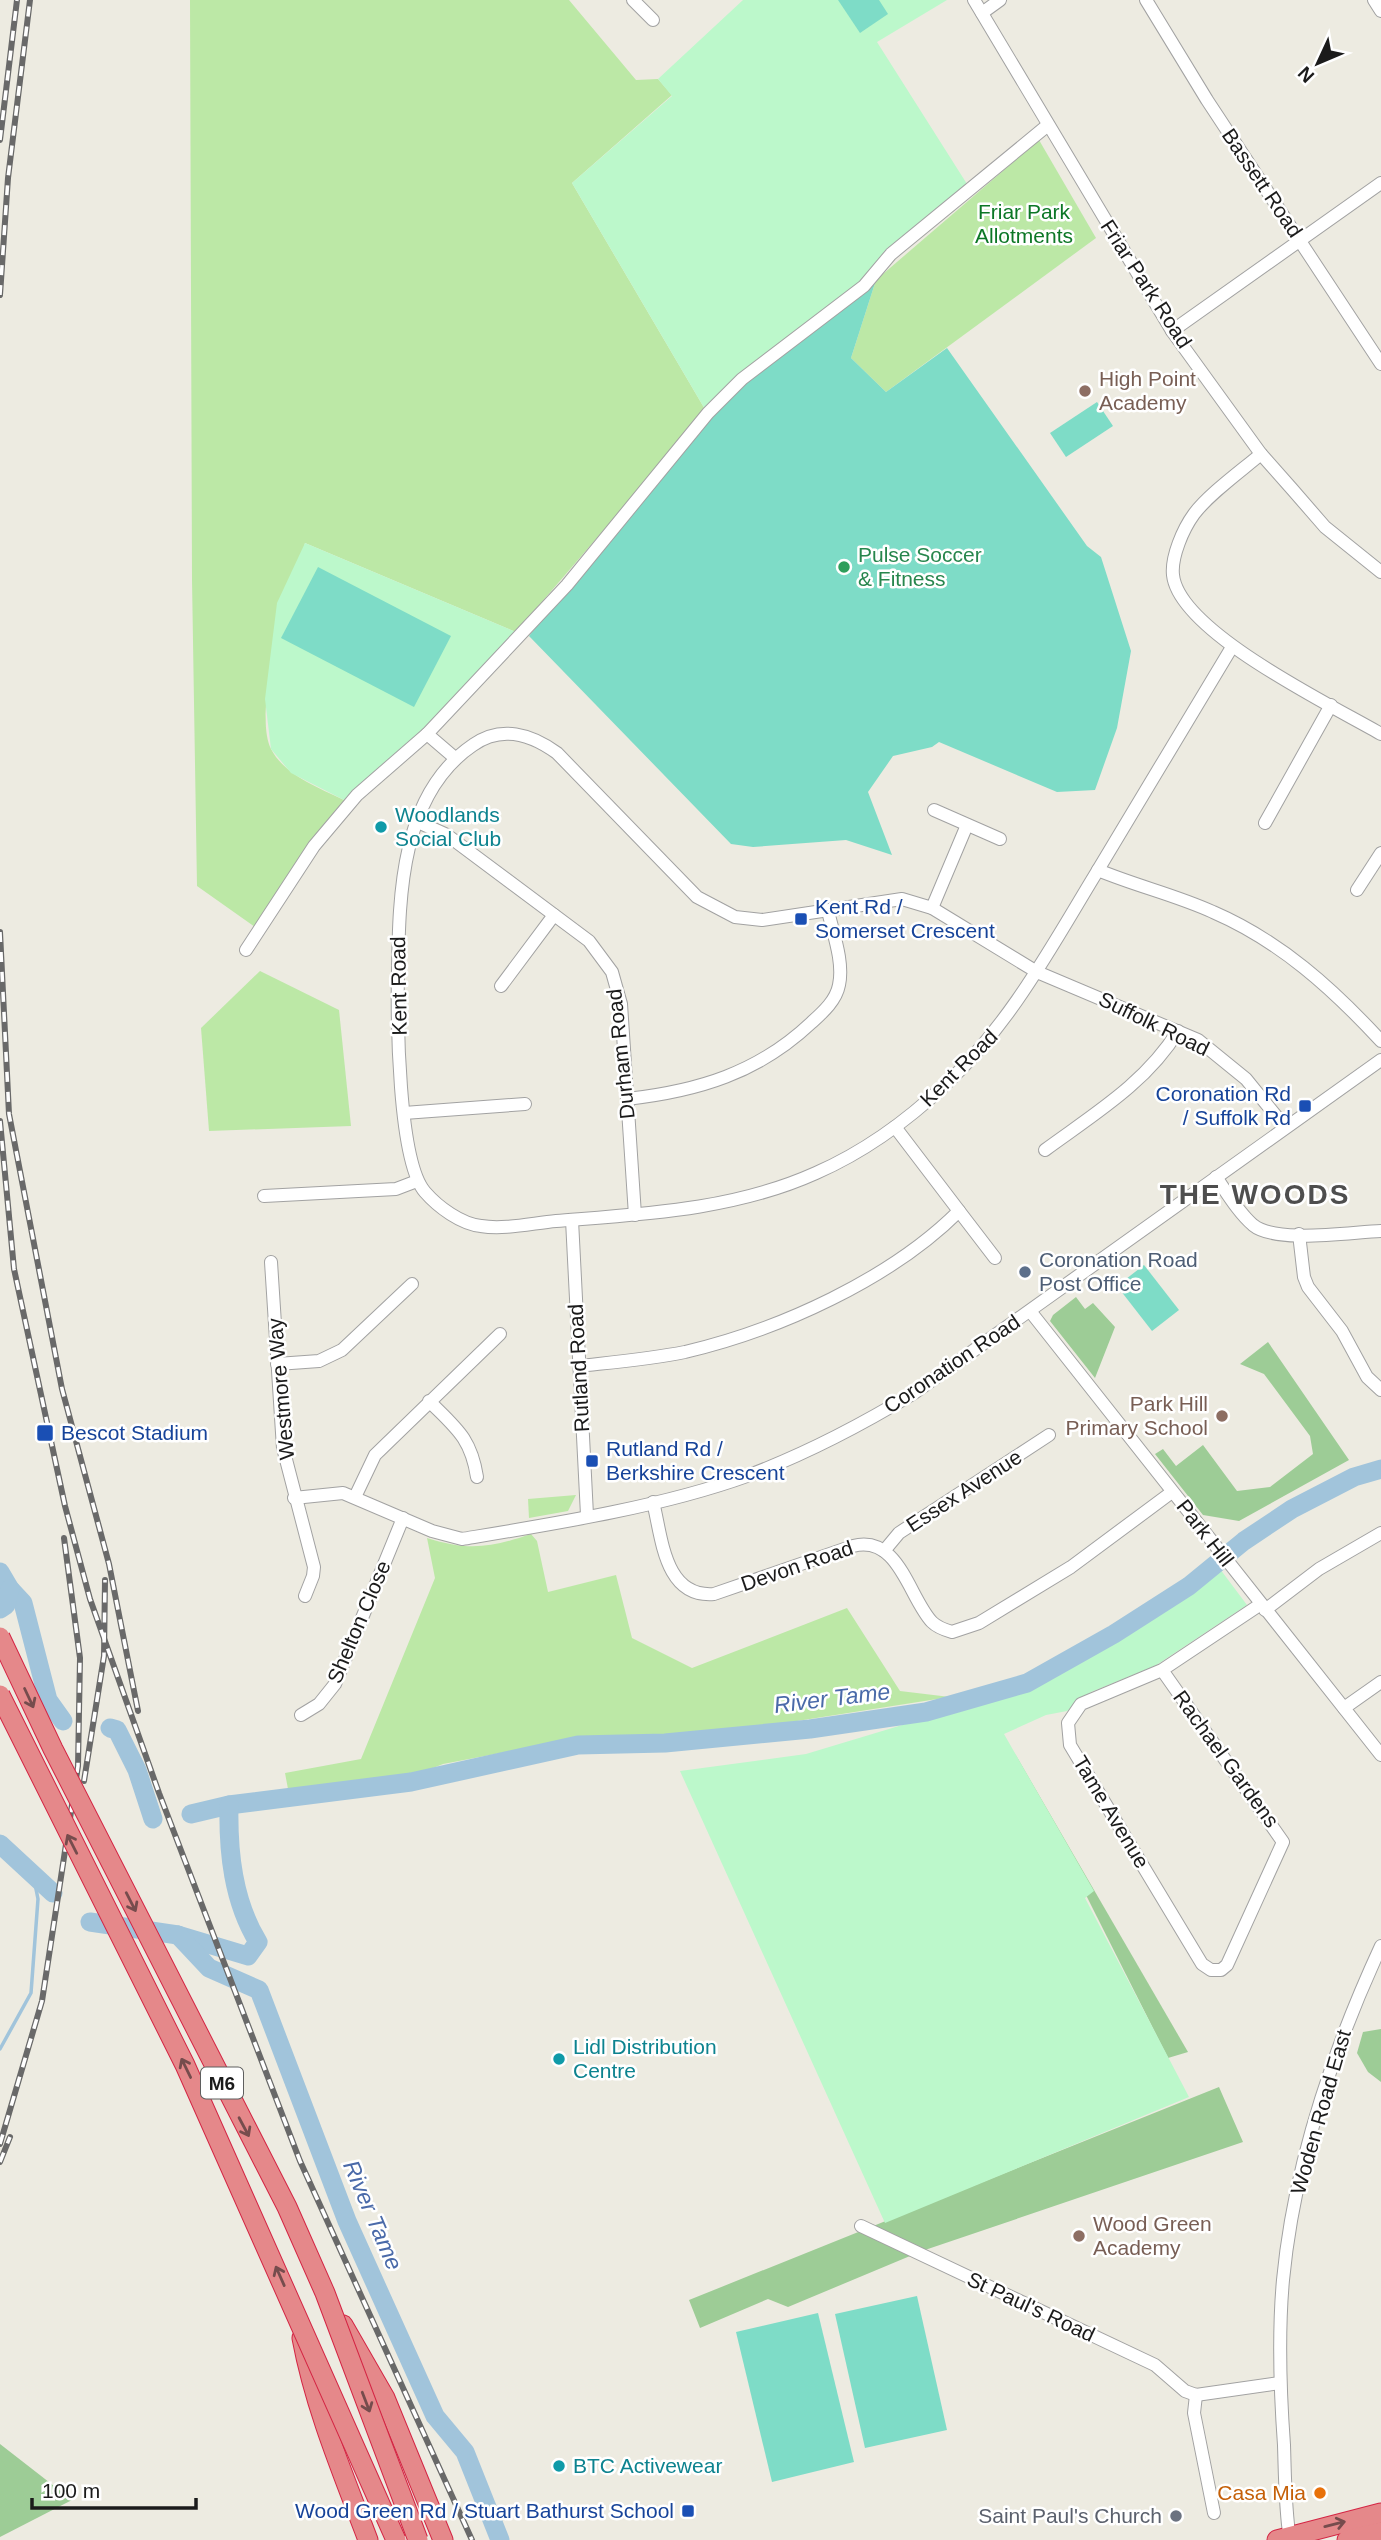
<svg xmlns="http://www.w3.org/2000/svg" width="1381" height="2540" font-family="Helvetica,sans-serif">
  <rect width="100%" height="100%" fill="#edebe1"/>
  <!-- grass -->
  <g fill="#bce8a6">
    <path d="M190,0H569L636,80L658,79L672,95L572,183L706,411L516,632L305,543C293,590 251,708 271,749C285,776 320,788 346,801L255,927L197,886L192,580Z"/>
    <path d="M1039,140L1096,238L886,392L851,358L876,280Z"/>
    <path d="M260,971L339,1010L351,1126L209,1131L201,1028Z"/>
    <path d="M576,1495L568,1511L529,1518L528,1499Z"/>
    <path d="M531,1534L537,1541L548,1592L616,1575L632,1638L692,1668L847,1608L900,1691L950,1697L746,1729L564,1741L443,1764L418,1774L288,1789L285,1773L361,1759L435,1578L427,1538C468,1551 490,1548 531,1534Z"/>
  </g>
  <!-- forest -->
  <g fill="#9dcc96">
    <path d="M1076,1297L1085,1309L1093,1303L1115,1327L1095,1378L1050,1321L1053,1315Z"/>
    <path d="M1268,1342L1349,1460L1239,1521L1203,1515L1155,1454L1163,1449L1176,1466L1203,1445L1237,1491L1270,1487L1313,1454L1310,1436L1264,1374L1240,1364Z"/>
    <path d="M1014,1752L1188,2052L1168,2058Z"/>
    <path d="M1381,2029V2082L1368,2072L1357,2053L1363,2032Z"/>
    <path d="M1219,2087L1243,2142L922,2251L788,2307L768,2299L700,2328L689,2300Z"/>
    <path d="M0,2444L72,2500L0,2537Z"/>
  </g>
  <!-- park -->
  <g fill="#bcf8cb">
    <path d="M743,0H947L877,42L967,184L860,283L706,411L572,183L672,96L658,79Z"/>
    <path d="M305,543L516,632L423,730L346,801L291,773L271,749L265,699L277,603Z"/>
    <path d="M1220,1569L1247,1605L1155,1666L1091,1692L1067,1711L1046,1715L1004,1734L1094,1891L1085,1898L1189,2097L885,2223L680,1771L806,1754L1005,1694L1090,1653L1201,1585Z"/>
  </g>
  <!-- pitch -->
  <g fill="#7edcc7">
    <path d="M838,0H879L888,14L860,33Z"/>
    <path d="M876,280L851,358L886,392L947,348L1087,546L1101,557L1131,651L1117,728L1095,790L1057,792L939,742L932,747L893,756L868,792L892,855L846,840L753,847L731,844L529,636L710,413L745,380Z"/>
    <path d="M1097,402L1113,426L1066,457L1050,433Z"/>
    <path d="M318,567L451,636L414,707L281,638Z"/>
    <path d="M1144,1265L1179,1310L1152,1331L1117,1286Z"/>
    <path d="M917,2296L947,2430L865,2448L835,2314Z"/>
    <path d="M818,2313L854,2462L772,2482L736,2332Z"/>
  </g>
  <g fill="none" stroke-linecap="round" stroke-linejoin="round">
    <!-- stream -->
    <path stroke="#a1c4db" stroke-width="3.5" d="M0,2049L31,1993L38,1899L33,1874"/>
    <!-- river -->
    <g stroke="#a1c4db" stroke-width="19">
      <path d="M0,1572L10,1589L23,1603L48,1700L63,1721"/>
      <path d="M0,1609L6,1605L10,1589"/>
      <path d="M110,1728L117,1730L137,1770L153,1819"/>
      <path d="M191,1814L229,1805L411,1782L578,1745L665,1743L810,1729L926,1712L1027,1683L1114,1634L1189,1586L1244,1541L1292,1509L1354,1477L1381,1469"/>
      <path d="M0,1844L53,1893"/>
      <path d="M90,1922L178,1935L248,1956L258,1942C233,1901 228,1852 229,1805"/>
      <path d="M178,1935L209,1968L259,1990L347,2221L435,2416L465,2452L500,2540"/>
    </g>
    <!-- minor casing -->
    <g stroke="#a2a2a2" stroke-width="14">
      <g id="minor">
        <path d="M633,0L653,20"/>
        <path d="M974,0L1172,331L1261,454L1292,489L1325,527L1381,572"/>
        <path d="M1146,0L1207,100L1381,364"/>
        <path d="M1374,0L1381,11"/>
        <path d="M982,13L1000,0"/>
        <path d="M1172,331L1381,183"/>
        <path d="M1261,454C1241,471 1209,494 1194,514C1183,529 1171,557 1173,575C1179,632 1333,706 1381,734"/>
        <path d="M1232,647C1186,723 1141,799 1095,875C1050,949 1010,1024 946,1084C908,1120 864,1152 816,1173C734,1210 644,1214 556,1221C533,1223 504,1230 481,1226C461,1224 438,1207 425,1192C398,1161 397,1017 398,972C399,894 401,794 473,745C501,725 531,734 557,753L697,897L735,917L762,920L902,899L932,908L1037,972L1198,1040L1246,1079L1285,1127"/>
        <path d="M427,734L567,585L708,413L742,379L864,286L891,254L1048,125"/>
        <path d="M934,810L1000,839"/>
        <path d="M418,822L447,835L589,941L612,972L621,1004L635,1215"/>
        <path d="M1265,823L1331,705"/>
        <path d="M1098,870C1136,886 1176,895 1213,912C1280,941 1332,988 1381,1041"/>
        <path d="M1357,890L1381,853"/>
        <path d="M932,908L967,825"/>
        <path d="M246,950L314,846L357,795L427,734L455,758"/>
        <path d="M501,986L554,915"/>
        <path d="M627,1099C698,1091 758,1073 811,1023C822,1013 836,1001 839,985C844,962 833,933 828,911"/>
        <path d="M404,1113L525,1104"/>
        <path d="M1045,1150C1094,1114 1146,1083 1178,1031"/>
        <path d="M1216,1177C1227,1193 1238,1212 1253,1225C1276,1244 1351,1232 1381,1231"/>
        <path d="M264,1196L396,1189L417,1181"/>
        <path d="M959,1211L995,1258"/>
        <path d="M572,1220L587,1515"/>
        <path d="M1299,1234L1304,1277L1308,1287L1342,1331L1367,1377L1381,1390"/>
        <path d="M271,1262L283,1448L314,1567L313,1576L305,1596"/>
        <path d="M1030,1311L1381,1755"/>
        <path d="M277,1364L319,1361L342,1350L412,1284"/>
        <path d="M579,1366C615,1362 650,1359 685,1352C779,1330 891,1279 959,1211L895,1127"/>
        <path d="M429,1401C456,1428 471,1438 477,1477"/>
        <path d="M355,1497L375,1455L500,1334"/>
        <path d="M294,1498L343,1493L432,1531L462,1539C553,1524 661,1507 747,1476C806,1454 861,1425 914,1393L1381,1060"/>
        <path d="M653,1502C662,1537 664,1598 714,1594L853,1546C899,1534 909,1598 932,1622C937,1627 945,1630 952,1632L979,1623L1071,1567L1172,1492"/>
        <path d="M884,1551L899,1533L1049,1435"/>
        <path d="M1265,1610L1319,1569L1381,1533"/>
        <path d="M1162,1670L1283,1842L1227,1965L1221,1970H1211L1202,1964L1070,1745L1068,1723L1081,1704L1162,1670L1261,1604"/>
        <path d="M1344,1708L1381,1682"/>
        <path d="M301,1715L319,1704L335,1684L403,1518"/>
        <path d="M861,2226L1155,2365L1185,2391L1196,2395L1280,2383"/>
        <path d="M1196,2395L1194,2413L1214,2513"/>
        <path d="M1290,2540C1285,2509 1285,2476 1284,2445C1280,2390 1278,2335 1283,2280C1294,2164 1332,2052 1381,1946"/>
      </g>
    </g>
    <!-- highway casing -->
    <g stroke="#d42544" stroke-width="21">
      <g id="highway">
        <path d="M343,2325L385,2398L443,2540"/>
        <path d="M302,2338C315,2408 343,2474 368,2540"/>
        <path d="M1277,2540L1381,2513"/>
        <path d="M1347,2540L1381,2532"/>
      </g>
    </g>
    <!-- minor -->
    <use href="#minor" stroke="#fff" stroke-width="12"/>
    <!-- highway -->
    <use href="#highway" stroke="#e5888a" stroke-width="19"/>
    <!-- rail casing -->
    <g stroke="#696969" stroke-width="6">
      <g id="rail">
        <path d="M0,140L17,0"/>
        <path d="M0,295L8,178L30,0"/>
        <path d="M0,932L9,1114L62,1389L109,1564L138,1711"/>
        <path d="M0,1121L14,1269L65,1506L90,1599L159,1793L300,2161L472,2540"/>
        <path d="M84,1781L104,1656L105,1580"/>
        <path d="M0,2144L42,2001L78,1766L80,1658L64,1538"/>
        <path d="M0,2162L10,2137"/>
      </g>
    </g>
    <!-- rail -->
    <use href="#rail" stroke="#fff" stroke-width="3.5" stroke-dasharray="10" stroke-linecap="butt"/>
    <!-- highway-bridge casing -->
    <g stroke="#d42544" stroke-width="21" stroke-linecap="butt">
      <g id="highway-bridge">
        <path d="M0,1637L53,1749L287,2207L325,2293L418,2540"/>
        <path d="M0,1695L185,2065L396,2540"/>
      </g>
    </g>
    <!-- highway-bridge -->
    <use href="#highway-bridge" stroke="#e5888a" stroke-width="19"/>
  </g>
  <!-- one-way arrows -->
  <defs><path id="oneway-shaft" d="M-6 0H5M1.5-3L5.5 0L1.5 3" fill="none" stroke-width="1.6" stroke-linecap="round" stroke-linejoin="round" transform="scale(1.75)"/></defs>
  <g stroke="#764c4d">
    <use href="#oneway-shaft" transform="translate(29 1698) rotate(65)"/>
    <use href="#oneway-shaft" transform="translate(72 1844) rotate(-117)"/>
    <use href="#oneway-shaft" transform="translate(131 1902) rotate(63)"/>
    <use href="#oneway-shaft" transform="translate(186 2068) rotate(-116)"/>
    <use href="#oneway-shaft" transform="translate(244 2127) rotate(62)"/>
    <use href="#oneway-shaft" transform="translate(280 2276) rotate(-114)"/>
    <use href="#oneway-shaft" transform="translate(366 2402) rotate(69)"/>
    <use href="#oneway-shaft" transform="translate(1335 2524) rotate(-14)"/>
  </g>
  <!-- markers -->
  <g fill="#8d6e63" stroke="#fff" stroke-width="2.5">
    <circle cx="1085" cy="391" r="7"/>
    <circle cx="1222" cy="1416" r="7"/>
    <circle cx="1079" cy="2236" r="7"/>
  </g>
  <circle fill="#2e9e5b" stroke="#fff" stroke-width="2.5" cx="844" cy="567" r="7"/>
  <g fill="#0f9aa8" stroke="#fff" stroke-width="2.5">
    <circle cx="381" cy="827" r="7"/>
    <circle cx="559" cy="2059" r="7"/>
    <circle cx="559" cy="2466" r="7"/>
  </g>
  <g fill="#1a4fb4" stroke="#fff" stroke-width="2.5">
    <rect x="794" y="912" width="14" height="14" rx="3.5"/>
    <rect x="1298" y="1099" width="14" height="14" rx="3.5"/>
    <rect x="36" y="1424" width="18" height="18" rx="3.5"/>
    <rect x="585" y="1454" width="14" height="14" rx="3.5"/>
    <rect x="681" y="2504" width="14" height="14" rx="3.5"/>
  </g>
  <circle fill="#5c6f8a" stroke="#fff" stroke-width="2.5" cx="1025" cy="1272" r="7"/>
  <circle fill="#e8710a" stroke="#fff" stroke-width="2.5" cx="1320" cy="2493" r="7"/>
  <circle fill="#6b7280" stroke="#fff" stroke-width="2.5" cx="1176" cy="2516" r="7"/>
  <g text-anchor="middle" stroke-width="5" stroke-linejoin="round" paint-order="stroke">
    <!-- shield labels -->
    <rect fill="#fff" stroke="#5f5f5f" stroke-width="2" x="201" y="2067.5" width="42" height="31" rx="5"/>
    <g font-size="19" font-weight="bold" fill="#1b1b1b">
      <text x="222" y="2090">M6</text>
    </g>
    <!-- street labels -->
    <g font-size="21" fill="#1b1b1b" stroke="#fff">
      <text transform="translate(1262 183) rotate(56)" y="7">Bassett Road</text>
      <text transform="translate(1146 284) rotate(57)" y="7">Friar Park Road</text>
      <text transform="translate(399 986) rotate(-91)" y="7">Kent Road</text>
      <text transform="translate(1154 1024) rotate(26)" y="7">Suffolk Road</text>
      <text transform="translate(621 1054) rotate(-96)" y="7">Durham Road</text>
      <text transform="translate(959 1068) rotate(-45)" y="7">Kent Road</text>
      <text transform="translate(952 1364) rotate(-34)" y="7">Coronation Road</text>
      <text transform="translate(579 1368) rotate(-93)" y="7">Rutland Road</text>
      <text transform="translate(281 1389) rotate(-95)" y="7">Westmore Way</text>
      <text transform="translate(964 1491) rotate(-33)" y="7">Essex Avenue</text>
      <text transform="translate(1205 1533) rotate(52)" y="7">Park Hill</text>
      <text transform="translate(797 1566) rotate(-19)" y="7">Devon Road</text>
      <text transform="translate(359 1622) rotate(-67)" y="7">Shelton Close</text>
      <text transform="translate(1226 1759) rotate(54)" y="7">Rachael Gardens</text>
      <text transform="translate(1111 1812) rotate(59)" y="7">Tame Avenue</text>
      <text transform="translate(1321 2112) rotate(-74)" y="7">Woden Road East</text>
      <text transform="translate(1031 2307) rotate(25)" y="7">St Paul's Road</text>
    </g>
    <!-- park labels -->
    <g font-size="21" fill="#0c7726" stroke="#fff">
      <text x="1024" y="219">Friar Park<tspan x="1024" dy="24">Allotments</tspan></text>
    </g>
    <!-- education labels -->
    <g font-size="21" fill="#785e54" stroke="#fff" text-anchor="start">
      <text x="1099" y="386">High Point<tspan x="1099" dy="24">Academy</tspan></text>
      <text x="1208" y="1411" text-anchor="end">Park Hill<tspan x="1208" dy="24">Primary School</tspan></text>
      <text x="1093" y="2231">Wood Green<tspan x="1093" dy="24">Academy</tspan></text>
    </g>
    <!-- leisure labels -->
    <g font-size="21" fill="#27864d" stroke="#fff" text-anchor="start">
      <text x="858" y="562">Pulse Soccer<tspan x="858" dy="24">&amp; Fitness</tspan></text>
    </g>
    <!-- culture labels -->
    <g font-size="21" fill="#0d838f" stroke="#fff" text-anchor="start">
      <text x="395" y="822">Woodlands<tspan x="395" dy="24">Social Club</tspan></text>
      <text x="573" y="2054">Lidl Distribution<tspan x="573" dy="24">Centre</tspan></text>
      <text x="573" y="2473">BTC Activewear</text>
    </g>
    <!-- transit labels -->
    <g font-size="21" fill="#164399" stroke="#fff" text-anchor="start">
      <text x="815" y="914">Kent Rd /<tspan x="815" dy="24">Somerset Crescent</tspan></text>
      <text x="1291" y="1101" text-anchor="end">Coronation Rd<tspan x="1291" dy="24">/ Suffolk Rd</tspan></text>
      <text x="61" y="1440">Bescot Stadium</text>
      <text x="606" y="1456">Rutland Rd /<tspan x="606" dy="24">Berkshire Crescent</tspan></text>
      <text x="674" y="2518" text-anchor="end">Wood Green Rd / Stuart Bathurst School</text>
    </g>
    <!-- service labels -->
    <g font-size="21" fill="#4e5e75" stroke="#fff" text-anchor="start">
      <text x="1039" y="1267">Coronation Road<tspan x="1039" dy="24">Post Office</tspan></text>
    </g>
    <!-- food labels -->
    <g font-size="21" fill="#c56008" stroke="#fff" text-anchor="end">
      <text x="1306" y="2500">Casa Mia</text>
    </g>
    <!-- worship labels -->
    <g font-size="21" fill="#5b616d" stroke="#fff" text-anchor="end">
      <text x="1162" y="2523">Saint Paul's Church</text>
    </g>
    <!-- water labels -->
    <g font-size="23" font-style="italic" fill="#4a6aa9" stroke="#fff">
      <text transform="translate(832 1698) rotate(-7)" y="8">River Tame</text>
      <text transform="translate(373 2215) rotate(67)" y="8">River Tame</text>
    </g>
    <!-- district labels -->
    <g font-size="28" font-weight="bold" letter-spacing="2" fill="#4e4e4e" stroke="#fff">
      <text x="1255" y="1204">THE WOODS</text>
    </g>
  </g>
  <!-- north arrow -->
  <g transform="translate(1318 63) rotate(226)" stroke="#ffffff" stroke-width="5" paint-order="stroke">
  <path d="M0-5L12 26L0 18L-12 26Z" fill="#1b1b1b"/>
  <text y="-10" font-size="19" font-weight="bold" text-anchor="middle" fill="#1b1b1b">N</text>
  </g>
  <!-- scale -->
  <path d="M32 2498v10h164v-10" fill="none" stroke="#1b1b1b" stroke-width="3.5"/>
  <text x="42" y="2498" font-size="21" fill="#1b1b1b" stroke="#ffffff" stroke-width="5" paint-order="stroke">100 m</text>
</svg>
